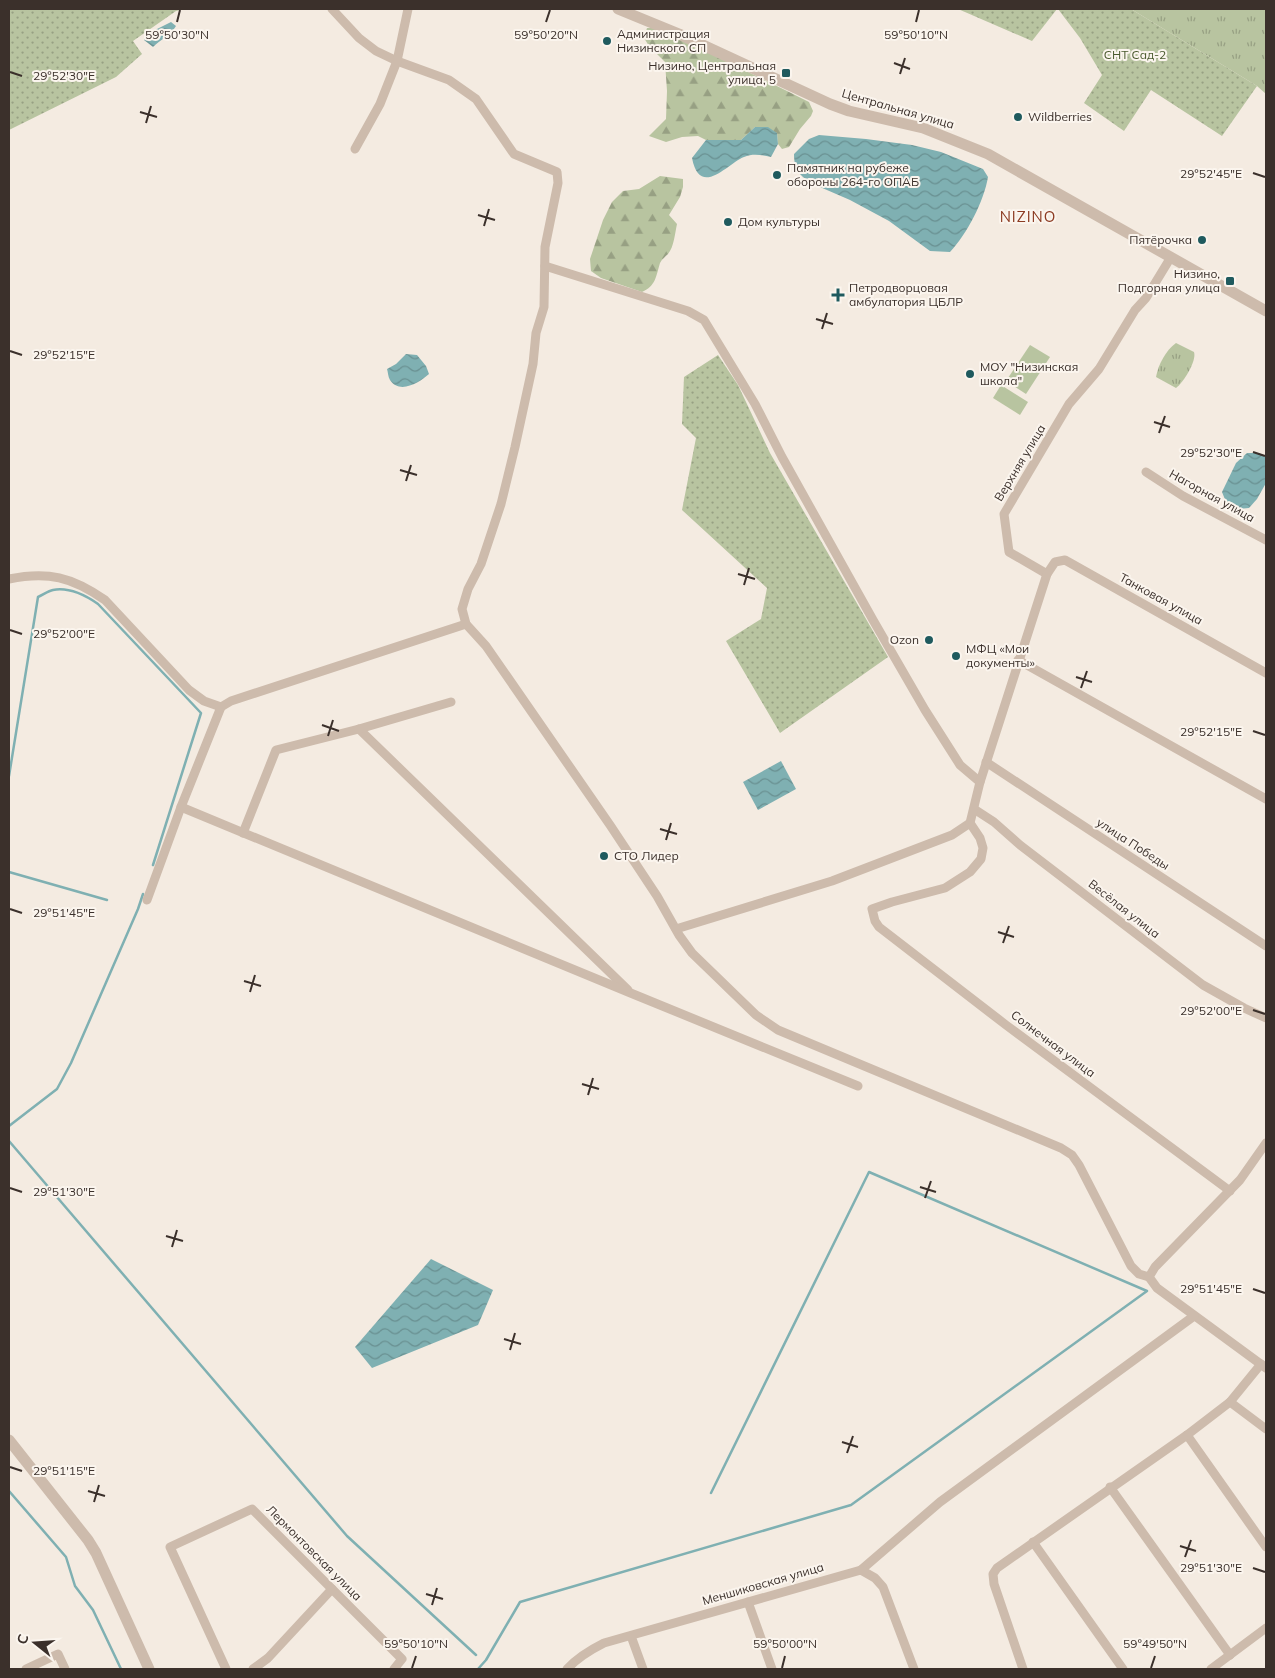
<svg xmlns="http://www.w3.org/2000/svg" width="1275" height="1678" font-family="Mulish,sans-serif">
  <defs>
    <pattern id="grass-tufts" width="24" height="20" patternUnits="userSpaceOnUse" patternTransform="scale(1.25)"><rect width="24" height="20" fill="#b8c4a0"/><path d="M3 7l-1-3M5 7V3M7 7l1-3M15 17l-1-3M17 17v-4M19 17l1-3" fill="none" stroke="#97a083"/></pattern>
    <pattern id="forest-firs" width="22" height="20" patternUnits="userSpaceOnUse" patternTransform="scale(1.25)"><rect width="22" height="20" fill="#b8c4a0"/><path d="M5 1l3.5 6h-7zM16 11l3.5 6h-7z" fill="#97a083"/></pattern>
    <pattern id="garden-dots" width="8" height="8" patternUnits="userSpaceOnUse" patternTransform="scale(1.25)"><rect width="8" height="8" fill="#b8c4a0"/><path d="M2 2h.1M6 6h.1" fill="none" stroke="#97a083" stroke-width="1.8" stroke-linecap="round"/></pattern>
    <pattern id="water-waves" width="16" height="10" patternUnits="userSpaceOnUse" patternTransform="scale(1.25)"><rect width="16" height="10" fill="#7fb0b2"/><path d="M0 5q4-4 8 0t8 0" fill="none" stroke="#699091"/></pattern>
  </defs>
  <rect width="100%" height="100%" fill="#f4ebe1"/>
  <!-- grass -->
  <g fill="url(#grass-tufts)">
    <path d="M1131,9H1266V94L1257,86Z"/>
    <path d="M1176,343L1194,352C1197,361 1183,383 1176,388L1156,377C1158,365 1166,350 1176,343Z"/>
  </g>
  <!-- forest -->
  <g fill="url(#forest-firs)">
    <path d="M647,28H654C707,51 758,77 809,102L813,111L811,116L800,129L789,147L782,149L778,144L777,133L755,127L741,140H706L698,136L682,137L666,142L649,136L666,119L667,91L665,62L649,46L644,38Z"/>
    <path d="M660,176L683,179V187L680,197L669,215L677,224C675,233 674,247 668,254C665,257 662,259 660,263C656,276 656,286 642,292L601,278L591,271L590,259L603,220L612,202L623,191L639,189Z"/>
  </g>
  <!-- garden -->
  <g fill="url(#garden-dots)">
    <path d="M9,9H185L176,11L133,41L142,54L116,77L9,130Z"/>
    <path d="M958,9H1057L1032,41Z"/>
    <path d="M1058,9H1131L1257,86L1222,136L1151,90L1124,131L1084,103L1102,75L1080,38Z"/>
    <path d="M718,355L738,385L770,453L888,657L780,733L726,641L761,619L767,588L682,510L696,438L682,424L684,377Z"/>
  </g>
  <!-- pitch -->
  <g fill="#b8c4a0">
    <path d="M1030,345L1050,357L1026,394L1006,381Z"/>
    <path d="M1001,385L1028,402L1020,415L993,398Z"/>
  </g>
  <!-- water -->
  <g fill="url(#water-waves)">
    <path d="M171,22L176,26C170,36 161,39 153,47L144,40L151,32Z"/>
    <path d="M755,127H768L777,133L778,144L771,157C762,155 753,153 744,157C728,163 700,199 692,158L706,140H741Z"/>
    <path d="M819,135L866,139L912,145L941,152L983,169L988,177C984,201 967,234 950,252L930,251L889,221L850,200L820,187L821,183L814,181L813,184C800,176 794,170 794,154L809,139Z"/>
    <path d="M406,354L417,355L426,366L429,374C420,382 400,395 390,380C388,377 388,372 387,369L396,364Z"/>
    <path d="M1247,453H1259L1266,457V483L1257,499L1249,508L1238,509L1226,502L1222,492L1236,463Z"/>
    <path d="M781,761L796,789L758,810L743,782Z"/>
    <path d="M431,1259L493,1290L478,1325L372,1368L355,1347Z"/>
  </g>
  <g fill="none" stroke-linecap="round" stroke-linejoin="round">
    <!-- stream -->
    <g stroke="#7fb0b2" stroke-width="2.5">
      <path d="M9,776L38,597C43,595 48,591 53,590C69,587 85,595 98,604L201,713L153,865"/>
      <path d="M9,872L107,900"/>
      <path d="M9,1126L57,1089L71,1063L138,909L143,894"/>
      <path d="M9,1141L347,1536L476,1655"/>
      <path d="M9,1491L66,1557L75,1586L93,1610L121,1669"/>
      <path d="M478,1669L486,1660L520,1602L851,1505L1147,1291L869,1172L711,1493"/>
    </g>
    <!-- minor -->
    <g stroke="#cdbbac" stroke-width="9">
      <path d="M332,9L359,38L376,51L397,61L449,80L476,99L514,154L557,172L558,183L545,247L544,307L536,333L533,364L515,447L501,504L481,564L468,589L462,609L466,624L486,646L610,825L657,896L679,935L692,953L756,1015L778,1030L1061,1148L1072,1155L1079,1165L1131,1266L1139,1274L1149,1277"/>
      <path d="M355,149L380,104L397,61L408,9"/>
      <path d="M545,266L688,311L704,320L755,404L782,457L873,620L925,710L960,765L980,782"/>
      <path d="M1146,472L1183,496L1266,540"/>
      <path d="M1047,574L1009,552L1004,514L1069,404L1099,369L1135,310L1146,298L1171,257"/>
      <path d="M9,579C48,571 72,577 105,600L189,690L204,701L221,707L231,701L466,624"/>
      <path d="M1018,660L1266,799"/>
      <path d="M359,729L628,990"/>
      <path d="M986,762L1266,946"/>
      <path d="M181,807L633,994L858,1086"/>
      <path d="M974,809L994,822L1020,845L1203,985L1244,1008L1266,1018"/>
      <path d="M243,833L276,750L359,729L451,702"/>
      <path d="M147,900L181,807L221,707"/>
      <path d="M676,929L832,881L952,835L970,823"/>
      <path d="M1266,1143L1240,1180L1155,1267L1149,1277L1157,1288L1266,1368"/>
      <path d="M1230,1191L1006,1025L879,927L875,921L872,909L892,902L945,888L970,872L981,859L983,848L980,838L970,823L980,782L1047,574L1055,562L1065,560L1266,673"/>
      <path d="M1230,1402L1266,1429"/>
      <path d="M1187,1435L1266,1547"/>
      <path d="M1110,1487L1230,1655"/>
      <path d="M1033,1542L1123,1669"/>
      <path d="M861,1570L940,1502L1194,1316"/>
      <path d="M748,1602L772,1669"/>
      <path d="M631,1636L643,1669"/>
      <path d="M26,1669L58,1654L65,1669"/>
      <path d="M226,1669L170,1547L252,1509L402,1659L394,1669"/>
      <path d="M253,1669L268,1658L332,1589"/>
      <path d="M567,1669C578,1657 590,1650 604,1643L861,1570L875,1578L883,1587L914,1669"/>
      <path d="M1023,1669L994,1584L993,1574L997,1568L1187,1435L1230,1402L1261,1364"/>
      <path d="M1211,1669L1266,1628"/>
    </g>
    <!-- tertiary -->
    <g stroke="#cdbbac" stroke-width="11">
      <path d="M618,9L679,34L830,104L849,111L923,128L988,154L1266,311"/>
      <path d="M9,1440L88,1540L96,1553L149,1669"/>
    </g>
  </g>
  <!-- ticks -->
  <path fill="none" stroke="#3b302b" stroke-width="2" d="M177,22L180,10M546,22L550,10M916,22L919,10M894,63L910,69M10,72L22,76M900,74L905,58M140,112L157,117M146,123L151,106M1253,173L1265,177M478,215L495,220M484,226L489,209M816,319L833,324M822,329L827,313M10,351L22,355M1154,422L1170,427M1159,433L1165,416M1253,452L1265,456M400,470L417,475M406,481L411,465M738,574L755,579M744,585L749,568M10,630L22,634M1076,677L1092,682M1081,688L1087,671M322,725L339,731M1253,731L1265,735M328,736L333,720M660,829L677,834M666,840L671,823M10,909L22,913M998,932L1014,937M1003,943L1009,926M244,981L261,986M250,992L255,975M1253,1010L1265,1014M582,1084L599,1089M588,1095L593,1078M920,1187L936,1192M10,1188L22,1192M925,1198L931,1181M166,1236L183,1241M172,1247L177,1230M1253,1289L1265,1293M504,1339L521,1344M510,1350L515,1333M842,1442L858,1447M847,1453L853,1436M10,1467L22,1471M88,1491L105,1496M94,1502L99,1485M1180,1546L1196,1551M1185,1557L1191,1540M1253,1568L1265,1572M426,1594L443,1599M432,1605L437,1588M412,1668L416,1656M782,1668L785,1656M1151,1668L1155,1656"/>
  <!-- markers -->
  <g fill="#1f5a5e" stroke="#fbf5ee" stroke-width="2">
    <circle cx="607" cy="41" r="5"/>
    <rect x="781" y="68" width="10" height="10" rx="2.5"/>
    <circle cx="1018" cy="117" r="5"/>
    <circle cx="777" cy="175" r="5"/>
    <circle cx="728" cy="222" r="5"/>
    <circle cx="1202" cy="240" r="5"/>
    <rect x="1225" y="276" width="10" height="10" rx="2.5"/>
    <path d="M835.5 287.5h5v5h5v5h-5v5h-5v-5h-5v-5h5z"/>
    <circle cx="970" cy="374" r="5"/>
    <circle cx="929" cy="640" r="5"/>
    <circle cx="956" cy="656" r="5"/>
    <circle cx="604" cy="856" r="5"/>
  </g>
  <g text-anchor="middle" stroke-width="4" stroke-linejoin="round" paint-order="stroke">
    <!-- poi labels -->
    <g font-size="12" fill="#3b302b" stroke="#fbf5ee" text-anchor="start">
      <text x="617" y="38">Администрация<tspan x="617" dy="14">Низинского СП</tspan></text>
      <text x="776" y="70" text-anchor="end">Низино, Центральная<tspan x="776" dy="14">улица, 5</tspan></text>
      <text x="1028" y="121">Wildberries</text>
      <text x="787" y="172">Памятник на рубеже<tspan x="787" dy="14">обороны 264-го ОПАБ</tspan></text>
      <text x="738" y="226">Дом культуры</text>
      <text x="1192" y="244" text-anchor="end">Пятёрочка</text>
      <text x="1220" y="278" text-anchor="end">Низино,<tspan x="1220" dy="14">Подгорная улица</tspan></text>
      <text x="849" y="292">Петродворцовая<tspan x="849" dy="14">амбулатория ЦБЛР</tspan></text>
      <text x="980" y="371">МОУ "Низинская<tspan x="980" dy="14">школа"</tspan></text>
      <text x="919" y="644" text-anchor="end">Ozon</text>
      <text x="966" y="653">МФЦ «Мои<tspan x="966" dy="14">документы»</tspan></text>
      <text x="614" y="860">СТО Лидер</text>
    </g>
    <!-- park labels -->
    <g font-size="12" fill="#4a5a2e" stroke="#fbf5ee">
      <text x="1135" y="59">СНТ Сад-2</text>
    </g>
    <!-- street labels -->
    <g font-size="12" fill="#3b302b" stroke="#fbf5ee">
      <text transform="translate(898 109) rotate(16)" y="4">Центральная улица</text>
      <text transform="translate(1020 463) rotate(-59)" y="4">Верхняя улица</text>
      <text transform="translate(1212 496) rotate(29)" y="4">Нагорная улица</text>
      <text transform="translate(1161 599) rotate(29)" y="4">Танковая улица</text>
      <text transform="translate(1133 844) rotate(33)" y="4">улица Победы</text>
      <text transform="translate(1124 909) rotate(38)" y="4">Весёлая улица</text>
      <text transform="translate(1053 1044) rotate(37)" y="4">Солнечная улица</text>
      <text transform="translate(314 1553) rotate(45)" y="4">Лермонтовская улица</text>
      <text transform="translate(763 1584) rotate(-16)" y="4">Меншиковская улица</text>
    </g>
    <!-- quarter labels -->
    <g font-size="15" letter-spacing="1" fill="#8c3b22" stroke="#fbf5ee">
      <text x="1028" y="222">NIZINO</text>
    </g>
  </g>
  <g font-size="12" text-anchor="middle" fill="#3b302b" stroke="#fbf5ee" stroke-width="4" stroke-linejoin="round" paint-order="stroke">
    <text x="177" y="39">59°50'30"N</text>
    <text x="546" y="39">59°50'20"N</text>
    <text x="916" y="39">59°50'10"N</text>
    <text x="64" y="80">29°52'30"E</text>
    <text x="1211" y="178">29°52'45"E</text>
    <text x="64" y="359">29°52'15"E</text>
    <text x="1211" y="457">29°52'30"E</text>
    <text x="64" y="638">29°52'00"E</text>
    <text x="1211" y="736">29°52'15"E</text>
    <text x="64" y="917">29°51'45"E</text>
    <text x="1211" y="1015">29°52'00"E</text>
    <text x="64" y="1196">29°51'30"E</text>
    <text x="1211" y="1293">29°51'45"E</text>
    <text x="64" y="1475">29°51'15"E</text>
    <text x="1211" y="1572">29°51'30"E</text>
    <text x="416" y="1648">59°50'10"N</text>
    <text x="785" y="1648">59°50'00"N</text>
    <text x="1155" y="1648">59°49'50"N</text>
  </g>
  <!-- border -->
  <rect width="1275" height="1678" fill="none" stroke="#3b302b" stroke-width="20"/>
  <!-- north arrow -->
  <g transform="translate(35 1643) rotate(287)" stroke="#fbf5ee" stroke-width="4" paint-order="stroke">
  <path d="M0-4L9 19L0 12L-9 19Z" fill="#3b302b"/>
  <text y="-8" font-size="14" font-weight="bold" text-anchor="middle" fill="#3b302b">С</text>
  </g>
</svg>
